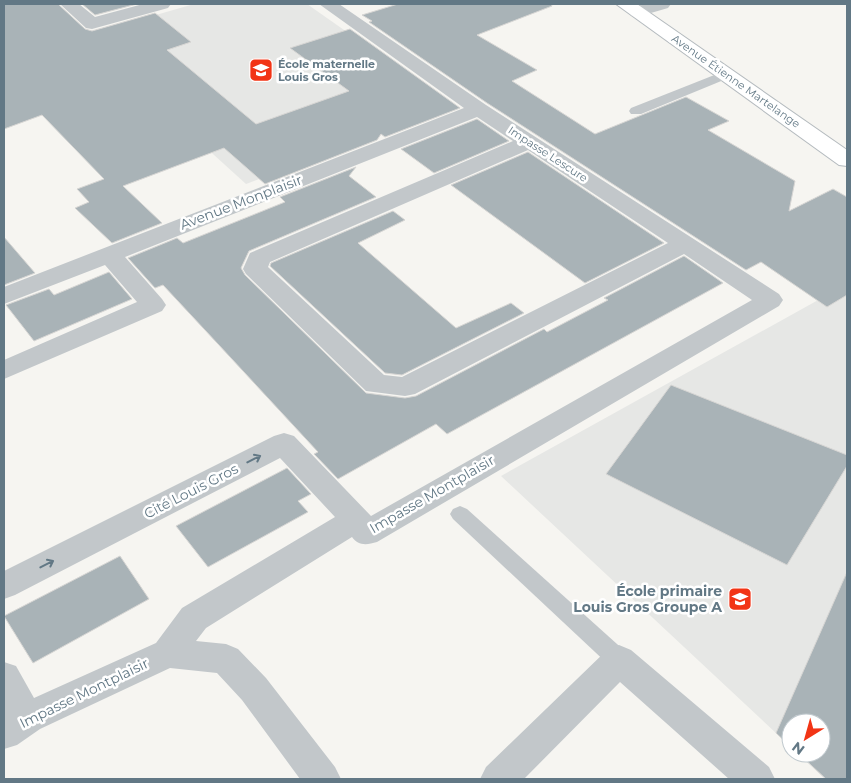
<svg xmlns="http://www.w3.org/2000/svg" width="851" height="783" font-family="Montserrat,sans-serif">
  <rect width="100%" height="100%" fill="#f6f5f1"/>
  <!-- built -->
  <g fill="#e6e7e5">
    <path d="M194,4H307L451,105L246,184L83,36Z"/>
    <path d="M847,284V779H825L797,753H821V723H791V747L501,476Z"/>
  </g>
  <!-- building -->
  <g fill="#a9b3b7" stroke="#d7d6d4">
    <path d="M4,4H58L85,29L92,31L155,13L191,42L167,50L256,124L349,91L290,48L350,29L460,108L385,137L381,134L377,140L265,184L224,148L123,186L162,223L112,243L75,208L89,202L77,189L104,179L42,115L4,129Z"/>
    <path d="M82,4H137L95,15Z"/>
    <path d="M398,4H551L552,6L477,35L537,70L512,81L595,134L686,97L729,121L708,130L795,181L789,211L833,189L847,197V295L827,307L761,262L746,270L487,103L369,22L372,21L362,15Z"/>
    <path d="M477,119L509,141L434,173L401,149Z"/>
    <path d="M528,152L664,243L585,283L451,185Z"/>
    <path d="M356,167L349,176L376,197L249,251L241,268L245,275L366,393L405,398L416,396L544,329L547,332L608,300L604,298L684,256L723,283L447,434L436,424L338,479L314,454L318,452L218,344L163,285L155,288L128,258L177,238L183,243L285,202L280,197Z"/>
    <path d="M393,211L405,220L358,243L456,328L511,303L524,313L402,375L385,373L270,266L271,263Z"/>
    <path d="M4,237L35,273L4,285Z"/>
    <path d="M109,272L132,299L34,341L6,305L49,289L54,295Z"/>
    <path d="M671,385L847,455V466L787,565L606,474Z"/>
    <path d="M287,468L311,494L298,501L308,512L208,567L176,526Z"/>
    <path d="M120,556L149,599L33,663L4,616Z"/>
    <path d="M847,572V779H826L798,753H821V723H791V747L776,733Z"/>
  </g>
  <g fill="none" stroke-linecap="round" stroke-linejoin="round">
    <!-- secondary casing -->
    <g stroke="#b4babe" stroke-width="2">
      <path id="secondary" d="M616,4H637L847,150V166L839,165Z"/>
    </g>
    <!-- lane -->
    <g fill="#c2c7ca" fill-rule="evenodd">
      <path d="M727,70L733,74L731,77L641,114H631L629,111L631,108Z"/>
      <path d="M460,506L467,509L627,653L630,660L627,667L619,669L611,667L453,519L450,514L453,509Z"/>
    </g>
    <!-- street -->
    <g fill="#c2c7ca" fill-rule="evenodd">
      <path d="M60,4H79L95,17L143,4H171L168,8L92,29L86,28Z"/>
      <path d="M319,4H339L486,105L779,294L783,300L779,306L377,542C367,545 358,546 352,537L206,628L196,641L226,644L238,649L266,678L335,767L341,779H300L242,700L217,673L170,668L40,729L17,745L4,749V662L16,666L34,698L156,643L182,608L335,517L280,458L15,595L4,599V571L274,436L284,433L294,436L371,516L752,300L684,254L415,394L405,396L366,391L246,274L243,269L250,253L513,141L477,117L125,257L162,299L166,305L162,311L4,379V360L137,302L105,265L4,304V287L464,108ZM528,150L668,243L402,377L384,375L268,267L270,262Z"/>
      <path d="M645,4H671L668,8L637,17L631,16L628,12L631,8Z"/>
      <path d="M619,645L631,650L769,767L775,779H729L620,682L524,779H480L486,767L607,650Z"/>
    </g>
    <!-- secondary -->
    <use href="#secondary" fill="#fff" fill-rule="evenodd"/>
  </g>
  <!-- one-way arrows -->
  <defs><path id="oneway-shaft" d="M-6 0H5M1.5-3L5.5 0L1.5 3" fill="none" stroke-width="1.6" stroke-linecap="round" stroke-linejoin="round" transform="scale(1.25)"/></defs>
  <g stroke="#627885">
    <use href="#oneway-shaft" transform="translate(254 459) rotate(-27)"/>
    <use href="#oneway-shaft" transform="translate(47 564) rotate(-27)"/>
  </g>
  <!-- icons -->
  <defs>
    <g id="school-square" transform="scale(1.25)"><rect x="-9" y="-9" width="18" height="18" rx="4" fill="#f23415" stroke="#fff"/><path d="M0-5L7-2L0 1L-7-2ZM-4 1L0 2.5L4 1V4Q0 6-4 4Z" fill="#fff"/></g>
  </defs>
  <g fill-rule="evenodd">
    <use href="#school-square" x="261" y="70"/>
    <use href="#school-square" x="740" y="599"/>
  </g>
  <g text-anchor="middle" stroke-width="5" stroke-linejoin="round" paint-order="stroke">
    <!-- far-poi labels -->
    <g font-size="11" font-weight="bold" fill="#627885" stroke="#fff" text-anchor="start">
      <text x="278" y="68">École maternelle<tspan x="278" dy="13">Louis Gros</tspan></text>
    </g>
    <!-- far-street labels -->
    <g font-size="11" fill="#627885" stroke="#fff">
      <text transform="translate(736 81) rotate(35)" y="4">Avenue Étienne Martelange</text>
      <text transform="translate(548 154) rotate(33)" y="4">Impasse Lescure</text>
    </g>
    <!-- street labels -->
    <g font-size="14" fill="#627885" stroke="#fff">
      <text transform="translate(241 202) rotate(-21)" y="5">Avenue Monplaisir</text>
      <text transform="translate(191 491) rotate(-27)" y="5">Cité Louis Gros</text>
      <text transform="translate(432 494) rotate(-30)" y="5">Impasse Montplaisir</text>
      <text transform="translate(84 693) rotate(-26)" y="5">Impasse Montplaisir</text>
    </g>
    <!-- poi labels -->
    <g font-size="14" font-weight="bold" fill="#627885" stroke="#fff" text-anchor="end">
      <text x="722" y="596">École primaire<tspan x="722" dy="16">Louis Gros Groupe A</tspan></text>
    </g>
  </g>
  <!-- border -->
  <rect width="851" height="783" fill="none" stroke="#627885" stroke-width="10"/>
  <!-- north arrow -->
  <g transform="translate(806 738) rotate(217)"><circle r="24" fill="#ffffff" stroke="#c0c9ce"/>
  <path d="M0-4L9 19L0 12L-9 19Z" fill="#f23415"/>
  <text y="-8" font-size="14" font-weight="bold" text-anchor="middle" fill="#627885">N</text>
  </g>
</svg>
